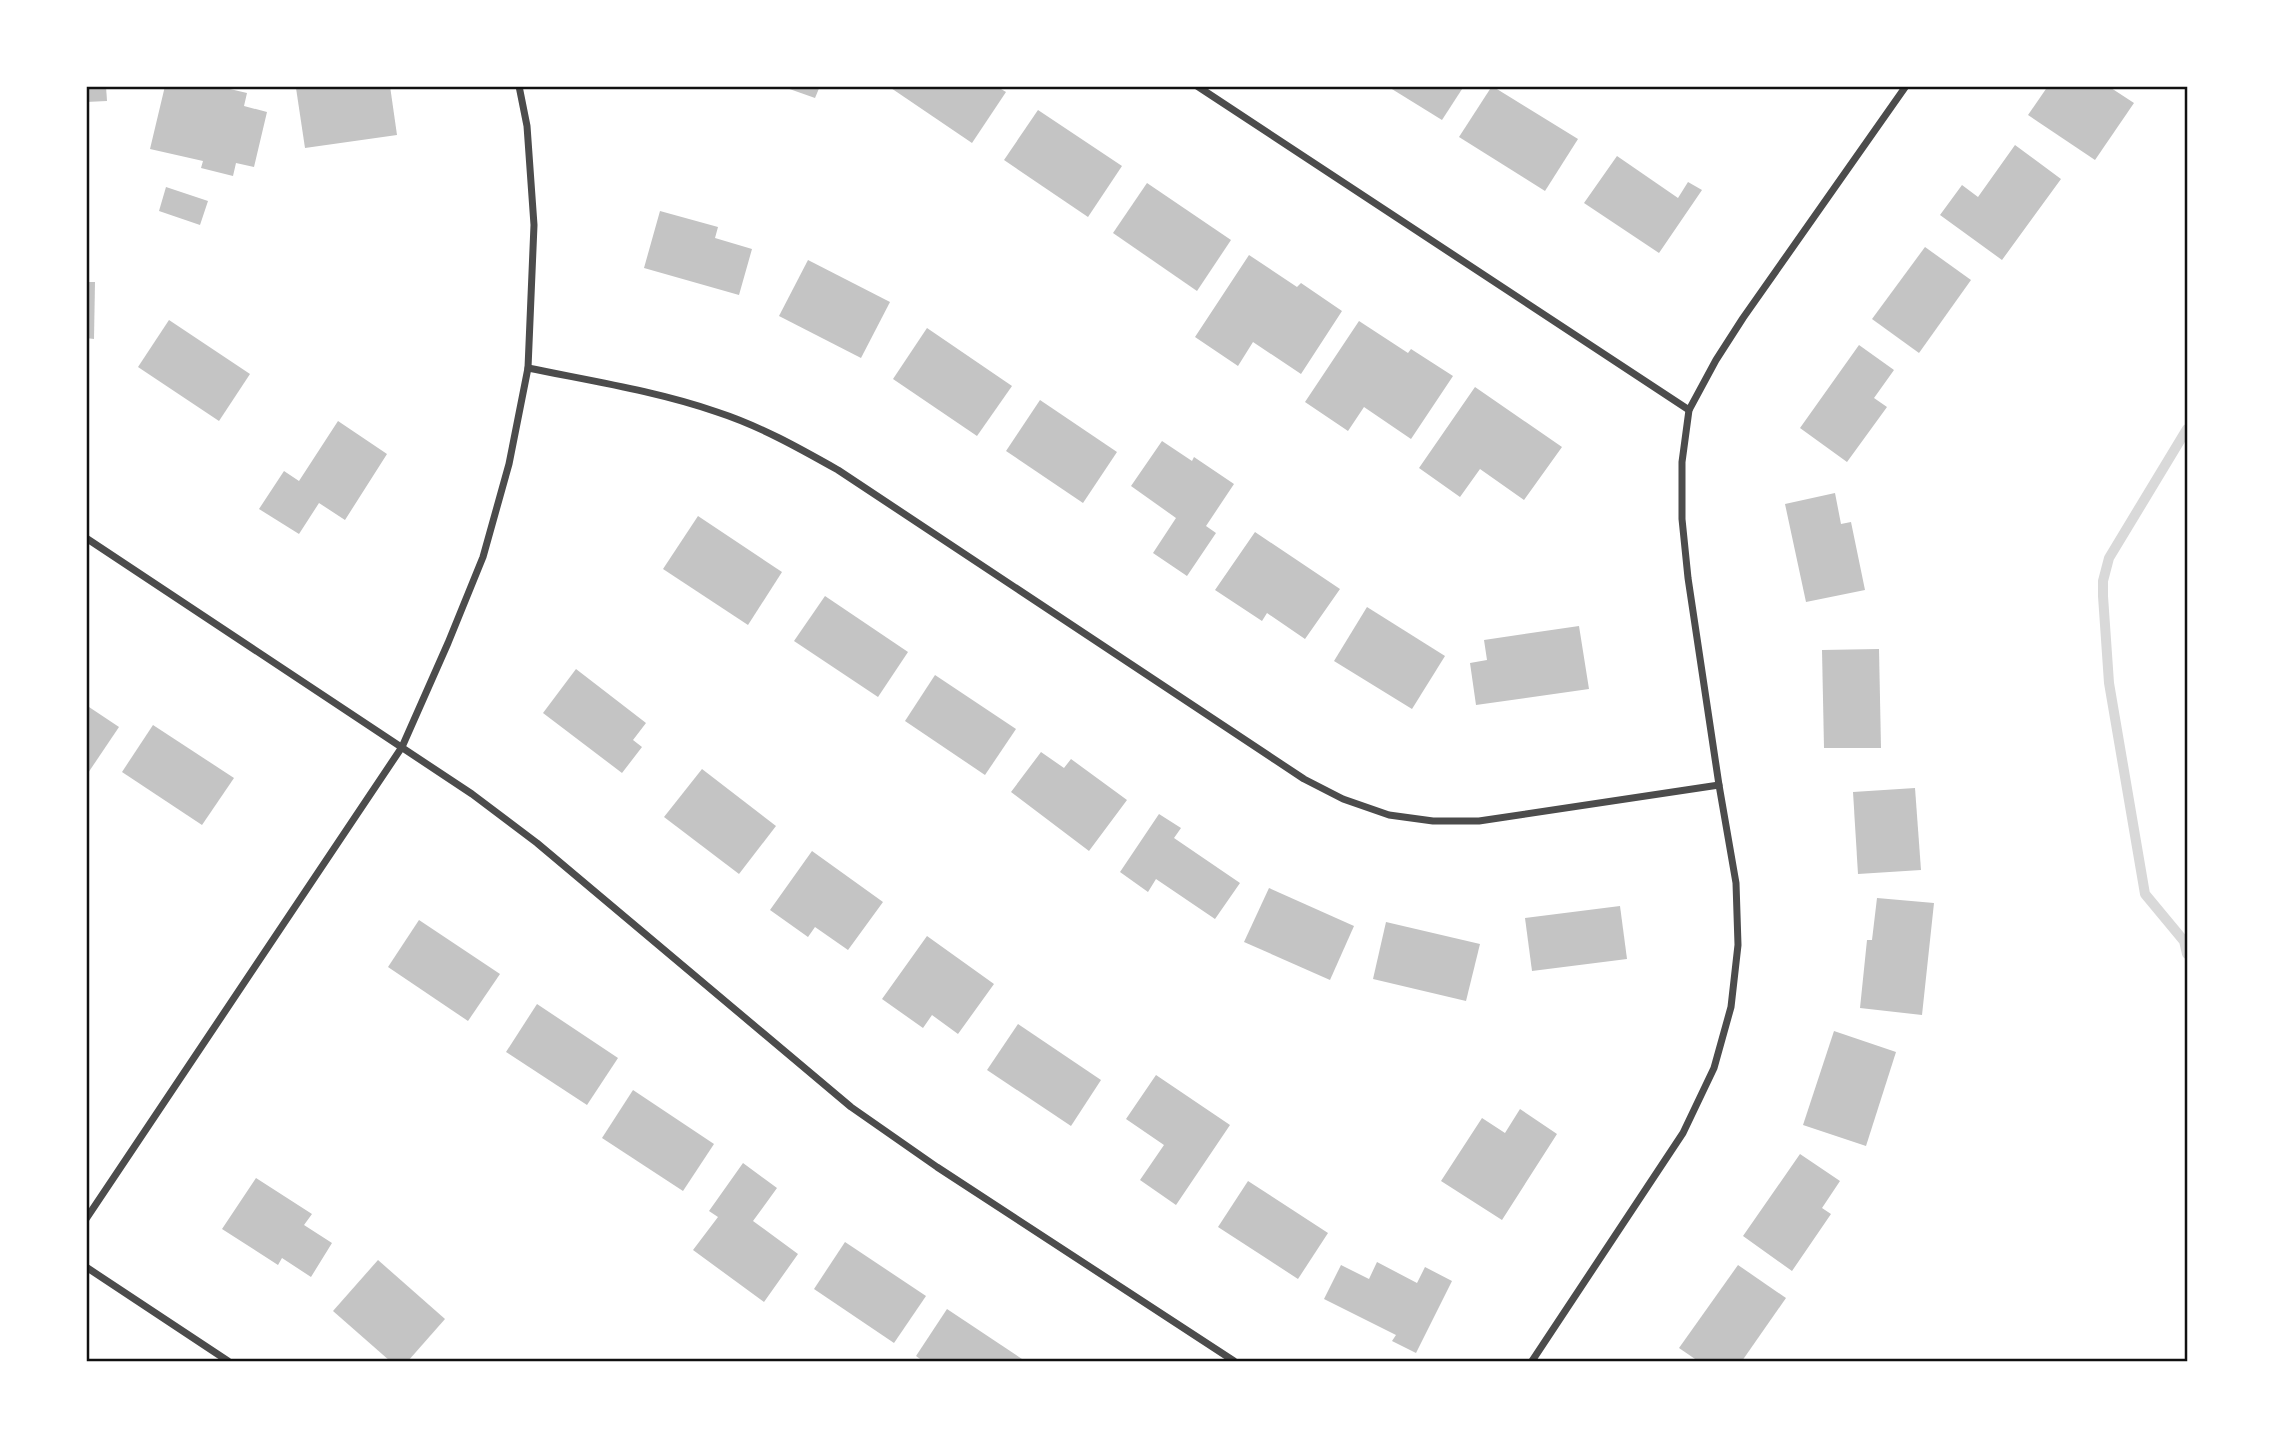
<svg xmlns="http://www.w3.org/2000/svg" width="2273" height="1447" font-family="Overpass,sans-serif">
  <rect width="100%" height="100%" fill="#fff"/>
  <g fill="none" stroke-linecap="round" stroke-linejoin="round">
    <!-- stream -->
    <path stroke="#d9d9d9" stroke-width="10" d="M2187,429L2109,558L2103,581V596L2109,683L2145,894L2184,941L2187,954"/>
  </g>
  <!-- building -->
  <g fill="#c4c4c4">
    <path d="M86,86H106L107,101L86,102Z"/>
    <path d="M165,86H217L247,93L244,106L267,112L254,167L236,163L233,176L201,168L203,161L150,149Z"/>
    <path d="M316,86H390L397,135L305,148L296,88Z"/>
    <path d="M781,86H820L815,98Z"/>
    <path d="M888,86H996L1006,92L972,143Z"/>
    <path d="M1387,86H1464L1442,120Z"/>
    <path d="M1492,86L1578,139L1545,191L1459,137Z"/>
    <path d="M2048,86H2108L2134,103L2095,160L2028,115Z"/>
    <path d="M1038,110L1122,166L1088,217L1004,160Z"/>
    <path d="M2015,145L2061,179L2002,260L1940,215L1962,185L1978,197Z"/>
    <path d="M1617,156L1678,198L1688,182L1702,190L1659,253L1584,203Z"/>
    <path d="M1147,183L1231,240L1197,291L1113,233Z"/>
    <path d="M166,187L208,201L200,225L159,211Z"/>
    <path d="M660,211L718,227L715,238L752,249L739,295L644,268Z"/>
    <path d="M1925,247L1971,280L1919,353L1872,319Z"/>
    <path d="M1249,255L1297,287L1301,283L1342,311L1301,374L1253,342L1238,366L1195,337Z"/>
    <path d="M808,260L890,302L861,358L779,316Z"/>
    <path d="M86,282H95L94,339L86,338Z"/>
    <path d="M169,320L250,374L219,421L138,367Z"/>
    <path d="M1359,321L1408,353L1411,349L1453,376L1411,439L1364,407L1348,431L1305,402Z"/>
    <path d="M927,328L1012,386L977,436L893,379Z"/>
    <path d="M1859,345L1894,370L1874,398L1887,407L1847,462L1800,428Z"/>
    <path d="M1475,387L1562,447L1524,500L1480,469L1460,497L1419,468Z"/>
    <path d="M1040,400L1117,452L1083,503L1006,451Z"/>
    <path d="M338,421L387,454L345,520L319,503L299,534L259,509L284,471L299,481Z"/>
    <path d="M1162,441L1192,461L1194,457L1234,484L1206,526L1216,533L1187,576L1153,553L1176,518L1131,486Z"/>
    <path d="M1835,493L1841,524L1851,522L1865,590L1806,602L1785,504Z"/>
    <path d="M698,516L782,572L748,625L663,569Z"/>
    <path d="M1255,532L1340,589L1305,639L1267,613L1262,621L1215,590Z"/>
    <path d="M825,596L908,652L878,697L794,641Z"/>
    <path d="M1367,607L1445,656L1412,709L1334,661Z"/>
    <path d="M1579,626L1589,689L1476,705L1470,663L1487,660L1484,640Z"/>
    <path d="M1879,649L1881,748H1824L1822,650Z"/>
    <path d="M576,669L646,723L633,740L642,747L622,773L543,713Z"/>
    <path d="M935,675L1016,729L985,775L905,721Z"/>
    <path d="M86,705L119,727L86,776Z"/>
    <path d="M153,725L234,778L202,825L122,772Z"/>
    <path d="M1041,752L1064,768L1071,759L1127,800L1089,851L1011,792Z"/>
    <path d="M702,769L776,826L739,874L664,817Z"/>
    <path d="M1915,788L1921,870L1858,874L1853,792Z"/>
    <path d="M1159,814L1181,828L1174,838L1240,883L1215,919L1156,879L1148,892L1120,872Z"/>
    <path d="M812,851L883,902L848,950L815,927L808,937L770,910Z"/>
    <path d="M1269,888L1354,926L1330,980L1244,942Z"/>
    <path d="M1877,898L1934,903L1922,1015L1860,1008L1867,940H1872Z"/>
    <path d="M1620,906L1627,959L1532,971L1525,918Z"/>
    <path d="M419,920L500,974L468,1021L388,967Z"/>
    <path d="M1386,922L1480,944L1466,1001L1373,979Z"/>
    <path d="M927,936L994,984L958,1034L932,1015L923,1028L882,999Z"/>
    <path d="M537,1004L618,1058L587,1105L506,1052Z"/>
    <path d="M1018,1024L1101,1080L1071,1126L987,1070Z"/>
    <path d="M1834,1031L1896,1052L1866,1146L1803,1125Z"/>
    <path d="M1156,1075L1230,1125L1176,1205L1140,1180L1164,1145L1126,1119Z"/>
    <path d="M633,1090L714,1144L683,1191L602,1138Z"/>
    <path d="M1520,1109L1557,1134L1502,1220L1441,1181L1482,1118L1505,1133Z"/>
    <path d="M1800,1154L1840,1181L1822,1208L1831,1214L1792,1271L1743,1236Z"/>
    <path d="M743,1163L777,1188L753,1221L798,1254L764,1302L693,1250L718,1217L709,1211Z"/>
    <path d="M256,1178L312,1214L304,1225L332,1243L311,1277L282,1258L278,1265L222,1229Z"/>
    <path d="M1248,1181L1328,1233L1298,1279L1218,1227Z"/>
    <path d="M845,1242L926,1296L894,1343L814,1289Z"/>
    <path d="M378,1260L445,1319L408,1361H390L333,1311Z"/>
    <path d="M1377,1262L1417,1283L1425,1267L1452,1281L1416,1353L1392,1341L1396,1335L1324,1299L1341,1265L1369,1279Z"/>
    <path d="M1738,1265L1786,1298L1742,1361H1698L1679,1348Z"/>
    <path d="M947,1309L1025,1361H923L916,1356Z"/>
  </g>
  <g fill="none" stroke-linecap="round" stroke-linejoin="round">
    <!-- minor -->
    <g stroke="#4c4c4c" stroke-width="7">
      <path d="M1197,86L1689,410"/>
      <path d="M528,368C591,381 656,391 717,412C760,426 799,448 838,470L1304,779L1343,799L1389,815L1433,821H1479L1719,785"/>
      <path d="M86,538L472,794L537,843L851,1107L937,1167L1234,1361"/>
      <path d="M86,1219L402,747L448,643L483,557L509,464L528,368L534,225L527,126L519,86"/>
      <path d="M86,1267L228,1361"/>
      <path d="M1532,1361L1683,1133L1714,1068L1731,1007L1738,945L1736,883L1719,785L1688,578L1682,519V462L1689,410L1716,360L1743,318L1906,86"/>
    </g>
  </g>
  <!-- border -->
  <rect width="2273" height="1447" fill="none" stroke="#ffffff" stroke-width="175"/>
  <rect x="88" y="88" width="2098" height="1272" fill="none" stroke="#111" stroke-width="2.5"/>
</svg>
